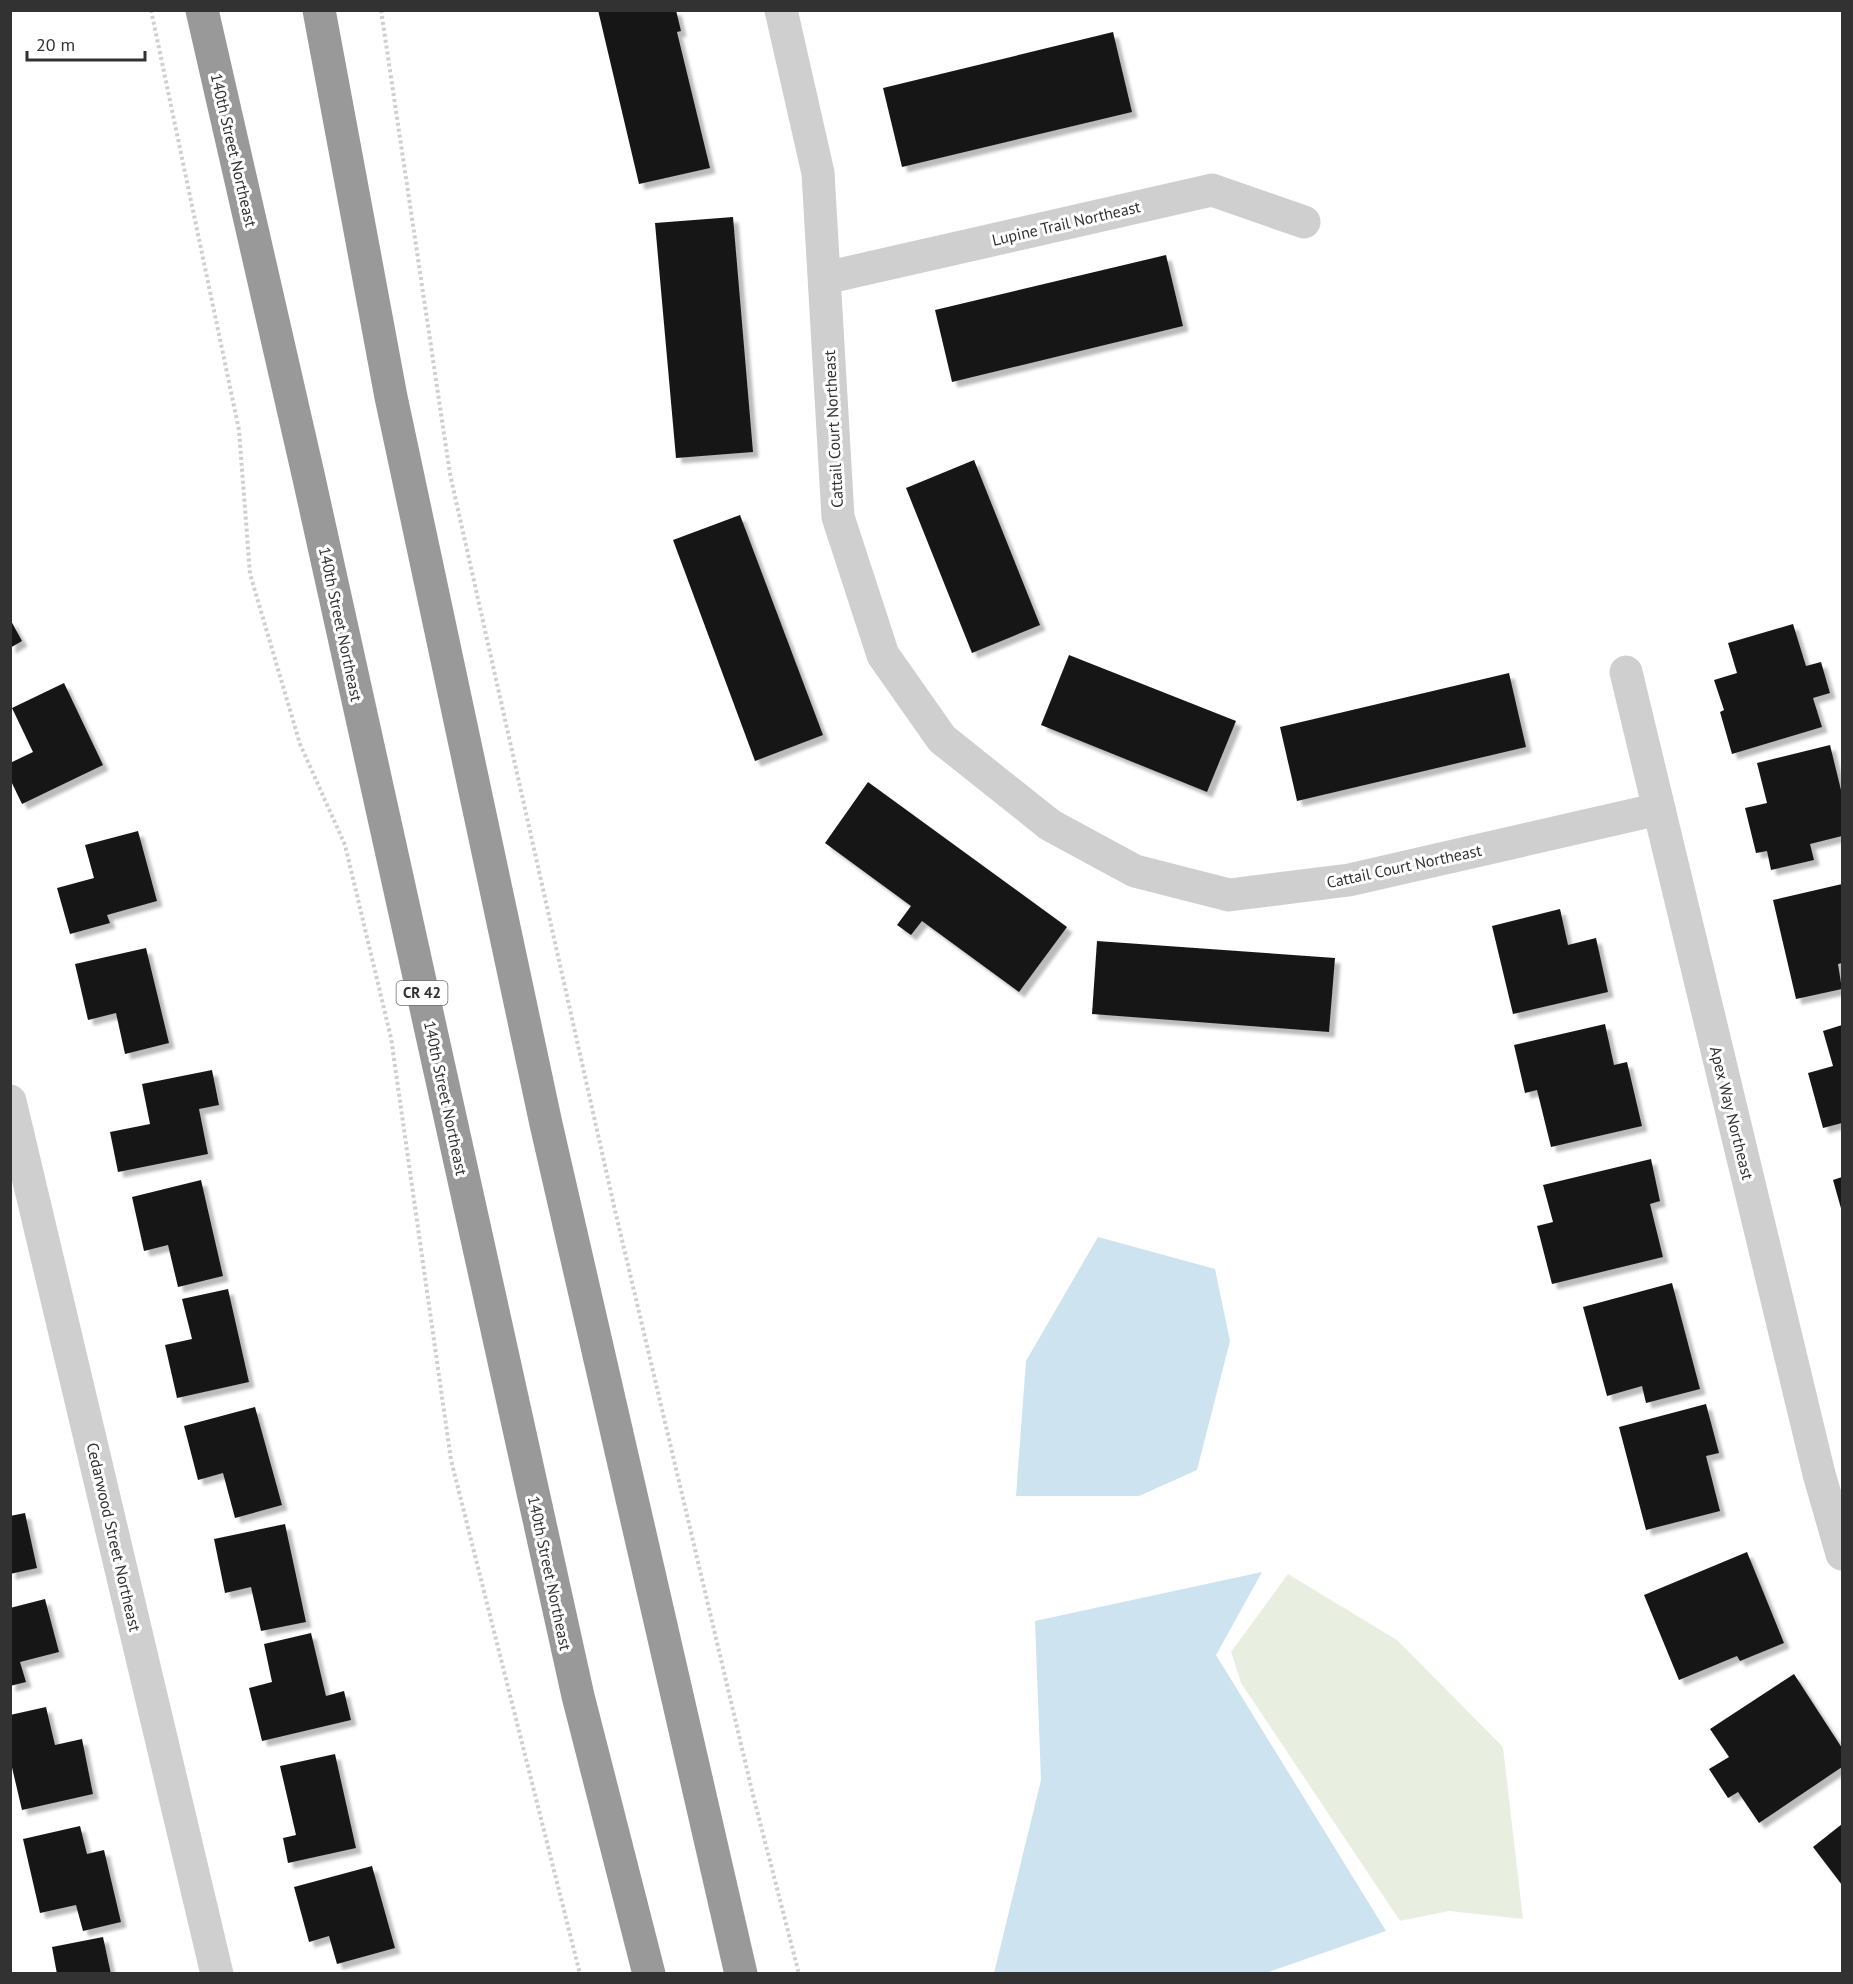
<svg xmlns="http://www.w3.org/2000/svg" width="1853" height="1984" font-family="'PT Sans',sans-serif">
  <defs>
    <filter id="shadow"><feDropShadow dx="5.5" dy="5.5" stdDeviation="1.5" flood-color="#0004"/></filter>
  </defs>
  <rect width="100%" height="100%" fill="#fff"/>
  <!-- green -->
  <path fill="#e9efe0" d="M1288,1574L1397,1640L1503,1747L1523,1919L1449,1911L1400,1921L1241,1683L1231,1652Z"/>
  <!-- water -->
  <g fill="#cde3ef">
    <path d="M1098,1237L1215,1269L1230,1341L1197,1470L1139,1496H1016L1026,1361Z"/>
    <path d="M1262,1572L1216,1655L1386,1931L1266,1973H994L1041,1780L1035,1621Z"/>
  </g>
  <!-- building -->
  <g fill="#191919" filter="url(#shadow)">
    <path d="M598,10H676L681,31L677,32L710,168L639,184Z"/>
    <path d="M1113,32L1132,112L902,167L883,88Z"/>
    <path d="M733,217L753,452L676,458L655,223Z"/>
    <path d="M1166,255L1183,326L952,382L935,310Z"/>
    <path d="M974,460L1040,625L972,653L906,488Z"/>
    <path d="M740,515L823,735L755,761L673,540Z"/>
    <path d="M10,619L22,641L10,648Z"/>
    <path d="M1793,624L1806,666L1821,662L1830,693L1813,698L1822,727L1732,754L1720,712L1724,710L1714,680L1737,673L1728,643Z"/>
    <path d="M1069,655L1236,721L1207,792L1041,725Z"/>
    <path d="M1509,673L1526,747L1297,801L1280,727Z"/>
    <path d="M64,683L103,765L22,804L10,779V763L33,752L12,708Z"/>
    <path d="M1830,745L1842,794V836L1810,844L1814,860L1771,870L1767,851L1756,853L1745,808L1767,803L1757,763Z"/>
    <path d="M868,782L1067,927L1019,992L922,921L911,935L897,925L911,906L825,843Z"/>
    <path d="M138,831L157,901L107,915L110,923L70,934L57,888L94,878L85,845Z"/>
    <path d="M1842,884V963L1838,964L1842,989L1796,999L1773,900Z"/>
    <path d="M1560,909L1568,945L1596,938L1608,992L1513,1014L1492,926Z"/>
    <path d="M1097,941L1335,958L1329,1032L1092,1014Z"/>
    <path d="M146,948L169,1043L125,1054L116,1013L88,1020L75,964Z"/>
    <path d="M1605,1024L1614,1065L1627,1062L1642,1126L1551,1147L1537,1090L1525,1093L1514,1045Z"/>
    <path d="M1842,1025V1123L1823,1128L1808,1073L1833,1066L1823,1031Z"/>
    <path d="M212,1070L219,1105L199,1109L208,1154L118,1172L110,1132L150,1124L142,1084Z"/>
    <path d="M1651,1159L1660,1201L1650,1204L1663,1257L1552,1284L1537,1226L1553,1222L1543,1185Z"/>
    <path d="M1842,1177V1212L1833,1180Z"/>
    <path d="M201,1180L223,1276L178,1287L168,1245L144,1251L132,1197Z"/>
    <path d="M1672,1283L1700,1389L1646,1403L1642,1386L1607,1396L1583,1307Z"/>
    <path d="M228,1289L249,1382L177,1398L165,1345L192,1339L182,1299Z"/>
    <path d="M1706,1404L1719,1453L1706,1456L1720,1511L1646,1530L1619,1427Z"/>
    <path d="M255,1407L282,1505L235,1518L223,1473L198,1480L184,1426Z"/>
    <path d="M25,1513L37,1568L10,1574V1516Z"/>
    <path d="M285,1524L306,1622L261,1631L251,1587L225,1593L214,1539Z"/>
    <path d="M1747,1552L1784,1643L1740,1661L1737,1656L1679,1680L1644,1595Z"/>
    <path d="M45,1599L59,1652L20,1662L26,1682L10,1686V1608Z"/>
    <path d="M311,1633L326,1696L344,1691L351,1720L262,1741L249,1688L272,1682L264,1644Z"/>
    <path d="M1794,1674L1842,1748V1767L1759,1823L1738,1792L1728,1798L1709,1769L1729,1757L1710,1729Z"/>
    <path d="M46,1707L55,1745L82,1739L93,1794L22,1810L10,1759V1715Z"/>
    <path d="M335,1754L356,1848L288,1863L283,1838L296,1835L280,1766Z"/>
    <path d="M1842,1824V1885L1813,1847Z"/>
    <path d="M80,1826L87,1854L104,1850L121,1922L83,1931L76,1905L40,1913L23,1839Z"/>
    <path d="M372,1866L395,1948L337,1964L329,1936L309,1942L294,1887Z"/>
    <path d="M103,1937L111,1974H57L52,1947Z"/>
  </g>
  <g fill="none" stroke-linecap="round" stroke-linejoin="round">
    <!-- path -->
    <g stroke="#cfcfcf" stroke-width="4" stroke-dasharray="3 3" stroke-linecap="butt">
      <path d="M151,10L239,430L250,574L300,744L345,845L391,1038L451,1460L580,1974"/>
      <path d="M381,10L450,474L614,1206L753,1795L799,1974"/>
    </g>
    <!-- street -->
    <g stroke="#cfcfcf" stroke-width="33">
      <path d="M781,10L818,173L838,517L883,655L942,739L1050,825L1135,871L1229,895L1349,880L1659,809"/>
      <path d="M825,278L1212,190L1304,222"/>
      <path d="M1626,672L1819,1474L1842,1554"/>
      <path d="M10,1101L217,1974"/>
    </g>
    <!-- highway -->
    <g stroke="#999" stroke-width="33">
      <path d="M202,10L308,474L578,1696L649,1974"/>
      <path d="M319,10L391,397L546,1124L741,1974"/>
    </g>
  </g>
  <g text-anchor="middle" stroke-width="6" stroke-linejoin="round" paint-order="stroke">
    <!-- shield labels -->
    <rect fill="#fff" stroke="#707070" stroke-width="1.5" x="396.5" y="981" width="51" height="24" rx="4.5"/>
    <g font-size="15" font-weight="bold" fill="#323232">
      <text x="422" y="998">CR 42</text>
    </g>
    <!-- street labels -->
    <g font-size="16" fill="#323232" stroke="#fff">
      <text transform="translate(234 150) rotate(77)" y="6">140th Street Northeast</text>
      <text transform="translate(1066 223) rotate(-13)" y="6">Lupine Trail Northeast</text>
      <text transform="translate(833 429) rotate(-93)" y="6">Cattail Court Northeast</text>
      <text transform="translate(341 624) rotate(78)" y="6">140th Street Northeast</text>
      <text transform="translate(1404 866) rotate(-12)" y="6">Cattail Court Northeast</text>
      <text transform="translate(446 1098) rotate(78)" y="6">140th Street Northeast</text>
      <text transform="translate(1732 1113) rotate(76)" y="6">Apex Way Northeast</text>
      <text transform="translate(114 1537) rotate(77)" y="6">Cedarwood Street Northeast</text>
      <text transform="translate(550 1573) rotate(78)" y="6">140th Street Northeast</text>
    </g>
  </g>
  <!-- border -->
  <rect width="1853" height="1984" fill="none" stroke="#323232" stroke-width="24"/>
  <!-- scale -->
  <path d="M27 51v9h118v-9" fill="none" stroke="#323232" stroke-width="3"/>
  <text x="36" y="51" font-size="18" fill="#323232" stroke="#ffffff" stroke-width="4.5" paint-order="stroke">20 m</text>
</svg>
